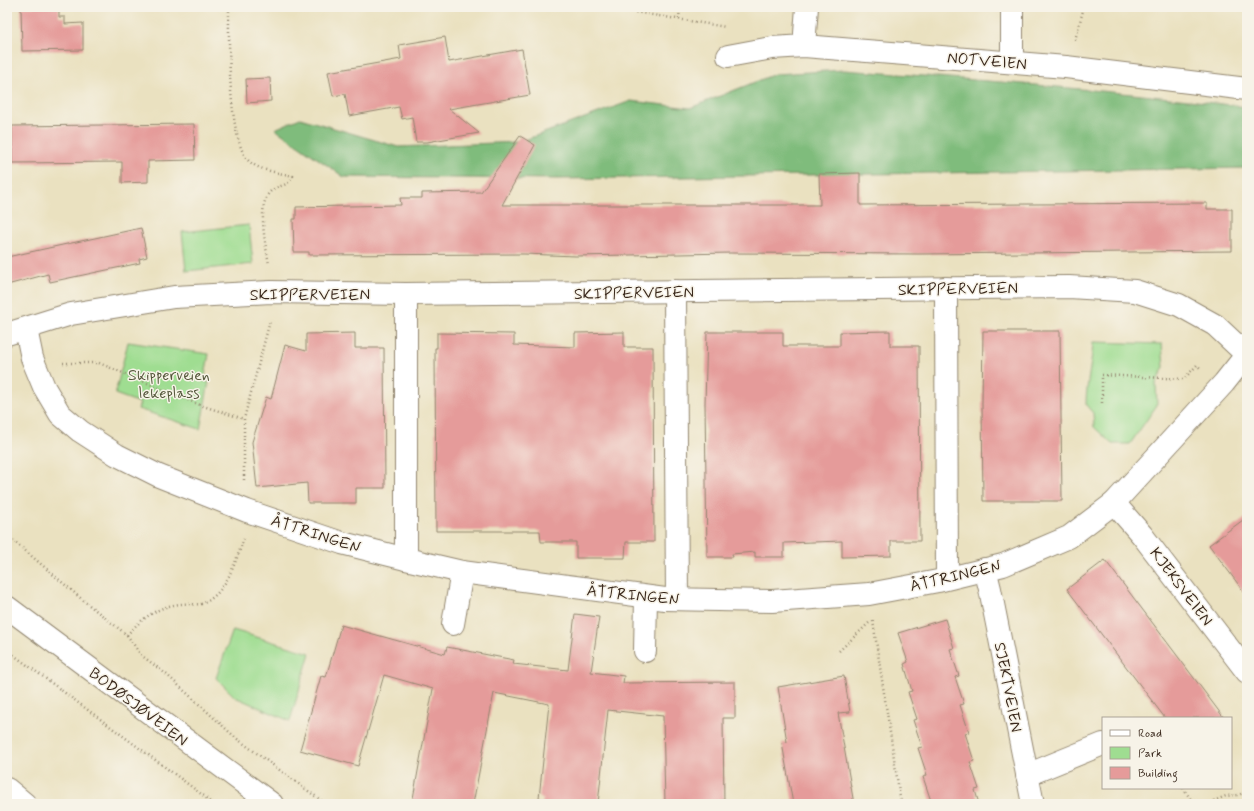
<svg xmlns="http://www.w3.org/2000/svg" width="1254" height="811" font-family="Mynerve,sans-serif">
  <rect width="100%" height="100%" fill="#f7f3e8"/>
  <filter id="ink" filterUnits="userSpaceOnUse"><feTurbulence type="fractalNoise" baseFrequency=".025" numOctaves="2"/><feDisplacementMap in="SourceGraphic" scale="8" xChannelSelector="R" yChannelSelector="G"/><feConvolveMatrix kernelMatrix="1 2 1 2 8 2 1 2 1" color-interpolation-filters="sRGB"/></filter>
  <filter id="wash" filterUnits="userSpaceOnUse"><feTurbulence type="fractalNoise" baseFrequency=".012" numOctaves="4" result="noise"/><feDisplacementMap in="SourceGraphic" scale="16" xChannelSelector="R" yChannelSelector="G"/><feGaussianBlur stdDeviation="0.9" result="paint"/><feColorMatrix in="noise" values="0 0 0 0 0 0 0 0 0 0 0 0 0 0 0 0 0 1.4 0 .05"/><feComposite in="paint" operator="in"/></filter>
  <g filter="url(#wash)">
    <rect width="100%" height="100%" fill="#eae1c0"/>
    <!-- green -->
    <g fill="#9fdd91" stroke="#6d8458">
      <path d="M249,225L253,264L186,271L182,232Z"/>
      <path d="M128,342L209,354L204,381L209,382L200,429L138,409L140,403L115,394Z"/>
      <path d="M1093,342L1162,344L1164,367L1156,383L1157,405L1130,444H1112L1094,427L1093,413L1086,405C1086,384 1092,364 1093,342Z"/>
      <path d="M233,630L310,653L290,721L235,697L216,678Z"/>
    </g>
    <!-- forest -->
    <path fill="#7fbc7b" stroke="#5d734c" d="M844,70C979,80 1113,90 1247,107V168L559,179L344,177L275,129L300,118L398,147L519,142L631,101L690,108L775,74Z"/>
    <g id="blocks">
      <!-- building -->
      <g fill="#e59b9a">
        <path d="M21,7H59V17H65V24L83,23V50L22,51Z"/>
        <path d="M445,37L449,62L522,49L530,95L449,109L479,133L427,142H416L412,117L402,119L399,107L349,116L345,94L333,96L328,72L401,59L399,45Z"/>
        <path d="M270,78L271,101L247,103L246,79Z"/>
        <path d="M194,124L195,160L148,161V182L122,183V162L12,163V126Z"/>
        <path d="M520,136L535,145L502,205H820L819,174L860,173V205L1207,203V209H1232V251L920,254L730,253L576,256L524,254L309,255V252H294L293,219H296V207L401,205L400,198H422V193L481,192Z"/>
        <path d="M141,228L147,257L139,259L140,263L50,282L48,274L7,285V257Z"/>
        <path d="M890,331V346H919L920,541H891V556L842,557V541L784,543V557H755V552L732,554L733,557H707L705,403L707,332H783V346H840V332Z"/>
        <path d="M983,331H1060L1062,501H983L982,403Z"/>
        <path d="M624,332V347H653L654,542H626L625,558H576V542H541L540,531H436L435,348H437V333L514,334V345L575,347V333Z"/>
        <path d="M355,333V348H384L385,488H356V503H308L307,483L257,488L252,442L266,397L271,399L285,345L306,351V334Z"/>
        <path d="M1247,517V596L1209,545Z"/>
        <path d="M1105,560L1179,658L1224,718H1165L1067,589Z"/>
        <path d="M575,614L599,617L591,672L624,676L623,683L735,682V718H723L724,804H665L663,716L608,710L598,804H542L543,799L539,798L549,704L494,693L473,804H412L433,689L384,675L358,766L300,750L321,676L326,677L341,625L445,654L447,647L514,660L513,664L568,670Z"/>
        <path d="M945,619L954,648L950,649L959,676L955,677L964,704L960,705L969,732L965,733L974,761L970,762L979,789L975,790L979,804H932L923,777L927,775L918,748L922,747L913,720L917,719L908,692L912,691L904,664L908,662L898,633Z"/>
        <path d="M844,676L850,712L838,713L854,804H793L782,743L787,742L778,687Z"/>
      </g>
    </g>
  </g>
  <g filter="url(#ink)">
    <use href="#blocks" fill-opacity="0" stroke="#92866f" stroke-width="1"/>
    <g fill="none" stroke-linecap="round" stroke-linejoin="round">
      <!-- minor casing -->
      <g stroke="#92866f" stroke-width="24">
        <g id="minor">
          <path d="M804,46L807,7"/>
          <path d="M728,56L772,48L804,46L1066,67L1247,89"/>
          <path d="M1012,62V7"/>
          <path d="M946,288L947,578"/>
          <path d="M675,291L677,599"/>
          <path d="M406,294V559"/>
          <path d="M26,329L32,358L44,387L60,414L80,431L117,455L159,476L247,511L342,543L406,559L462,572L665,599L772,601L869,594L938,581L1003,565L1069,537L1114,503L1224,383L1247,354"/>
          <path d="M7,334L71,314L174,297L271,292L406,294L1069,287L1135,291L1179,305L1215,325L1247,355"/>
          <path d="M1114,503L1142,535L1247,672"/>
          <path d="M985,569L990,589L1033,804"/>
          <path d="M7,607L272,804"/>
          <path d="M453,624L462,572"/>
          <path d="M645,651L646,597"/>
          <path d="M1027,775L1103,744"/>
          <path d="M7,789L25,804"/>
        </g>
      </g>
      <!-- path -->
      <g stroke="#92866f" stroke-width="2.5" stroke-dasharray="1 3" stroke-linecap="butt">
        <path d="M229,7C229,37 227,144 250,162C261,171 280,173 293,176C287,188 279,184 271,191C256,204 266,247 269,264"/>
        <path d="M604,7L726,27"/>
        <path d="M679,19L680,7"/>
        <path d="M1075,40L1084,7"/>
        <path d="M63,363H99L200,405L244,419"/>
        <path d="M1102,403V375L1184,379L1197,365L1200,368"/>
        <path d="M244,480V419L270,321"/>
        <path d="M7,535L84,601L127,635C142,618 160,605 182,604C189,603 198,606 204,603C227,592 235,562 244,539"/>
        <path d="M873,621L901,804"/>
        <path d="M127,635L141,655L166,674L236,738L326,804"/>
        <path d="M7,650L204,796L212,804"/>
        <path d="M839,651L869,623"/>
        <path d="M1183,788L1194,804"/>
        <path d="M1206,804L1226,796L1239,795L1247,791"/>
      </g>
      <!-- minor -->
      <use href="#minor" stroke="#fff" stroke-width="22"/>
    </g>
  </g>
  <g text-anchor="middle" stroke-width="3" stroke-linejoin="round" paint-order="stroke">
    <!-- street labels -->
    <g font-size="16" fill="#3b2a1e" stroke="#f7f3e8">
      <text transform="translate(987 60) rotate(5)" y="6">NOTVEIEN</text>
      <text transform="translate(958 288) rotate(-1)" y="6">SKIPPERVEIEN</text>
      <text transform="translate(634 292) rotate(-1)" y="6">SKIPPERVEIEN</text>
      <text x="310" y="300">SKIPPERVEIEN</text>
      <text transform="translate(316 533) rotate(18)" y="6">ÅTTRINGEN</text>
      <text transform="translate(955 575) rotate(-13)" y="6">ÅTTRINGEN</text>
      <text transform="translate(1182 586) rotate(53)" y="6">KJEKSVEIEN</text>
      <text transform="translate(633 594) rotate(6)" y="6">ÅTTRINGEN</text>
      <text transform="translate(1009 687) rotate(79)" y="6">SJEKTVEIEN</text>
      <text transform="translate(139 706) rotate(37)" y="6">BODØSJØVEIEN</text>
    </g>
    <!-- park labels -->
    <g font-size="16" fill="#54573b" stroke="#f7f3e8">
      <text x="169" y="380">Skipperveien<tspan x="169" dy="18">lekeplass</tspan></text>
    </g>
  </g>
  <!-- margin -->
  <rect width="1254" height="811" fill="none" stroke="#f7f3e8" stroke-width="24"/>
  <!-- legend -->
  <rect x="1102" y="717" width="130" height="72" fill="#f7f3e8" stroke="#aca397"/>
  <rect x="1110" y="730" width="20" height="6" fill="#ffffff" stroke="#aca397"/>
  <text x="1138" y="737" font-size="12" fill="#3b2a1e">Road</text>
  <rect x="1110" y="747" width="20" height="12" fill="#9fdd91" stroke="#aca397"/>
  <text x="1138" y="757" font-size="12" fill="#3b2a1e">Park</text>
  <rect x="1110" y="767" width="20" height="12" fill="#e59b9a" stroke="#aca397"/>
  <text x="1138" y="777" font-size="12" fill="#3b2a1e">Building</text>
</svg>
